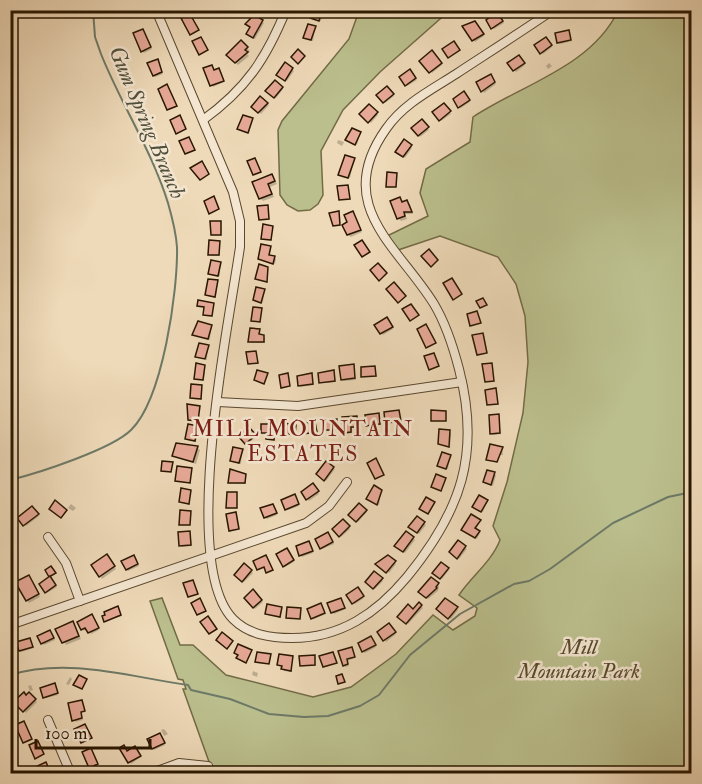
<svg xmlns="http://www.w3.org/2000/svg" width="702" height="784" font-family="'IM FELL Double Pica',serif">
  <rect width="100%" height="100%" fill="#eed9b8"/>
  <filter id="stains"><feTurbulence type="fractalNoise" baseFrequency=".00333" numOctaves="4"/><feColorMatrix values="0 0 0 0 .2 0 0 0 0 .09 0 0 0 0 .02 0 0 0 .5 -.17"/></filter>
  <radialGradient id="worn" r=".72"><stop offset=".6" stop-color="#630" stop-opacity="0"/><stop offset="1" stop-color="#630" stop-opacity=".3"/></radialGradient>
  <!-- green -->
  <g fill="#bbbf8d" stroke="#726b46" stroke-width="1.5">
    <path d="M359,11H449L380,72L343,110L321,151L323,195L318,204L310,210L298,211L287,205L280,195L278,130L282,121L349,39Z"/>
    <path d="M618,11H691V773H213L183,689H186L183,680L178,679L150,601L162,598L180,645H193L226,675L313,697L351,687L396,654L433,615L453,630L475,616L477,608L459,595C472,576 492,561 500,540L493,526L507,482L523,413L528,362L525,316L516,284L498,257L440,236L398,250L387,236L428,216L420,193L426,169L470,142L473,117C521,85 591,67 618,11Z"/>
  </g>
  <!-- shadow -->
  <g fill="#0003">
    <path d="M129,10H138L139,12L132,16Z"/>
    <path d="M314,10H324L321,21L313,19Z"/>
    <path d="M510,10H522L514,16Z"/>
    <path d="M499,16L504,23L494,29L492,28Z"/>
    <path d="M255,17L264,23L255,39L249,36Z"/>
    <path d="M477,24L484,36L475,42L464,26Z"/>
    <path d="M315,28L313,41L307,39L305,37Z"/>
    <path d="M143,31L152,49L144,53L142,51Z"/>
    <path d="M568,32L572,41L560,44L559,43Z"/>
    <path d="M546,39L552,47L543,54L536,46Z"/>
    <path d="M241,42L250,51L247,54L249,56L238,65L228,55Z"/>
    <path d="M432,52L442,65L432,73L422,61Z"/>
    <path d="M520,58L525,65L516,72L509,63Z"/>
    <path d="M158,60L163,74L155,77L154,76Z"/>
    <path d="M549,63L552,66L548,69L546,66Z"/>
    <path d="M285,64L294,71L287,81L280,76Z"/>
    <path d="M214,71H220L224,82L213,87Z"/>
    <path d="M410,71L417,80L407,86L401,78Z"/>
    <path d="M492,78L496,84L484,93L478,83Z"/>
    <path d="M275,82L283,89L276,98L267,91Z"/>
    <path d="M387,88L394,96L385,103L378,95Z"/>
    <path d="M466,95L470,102L461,108L459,107Z"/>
    <path d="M261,98L269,105L261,114L253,107Z"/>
    <path d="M444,105L451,114L441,121L434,113Z"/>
    <path d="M369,106L378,115L371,123L361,114Z"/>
    <path d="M252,120L249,133L240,130Z"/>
    <path d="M422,121L429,130L420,137L414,129Z"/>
    <path d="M360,133L357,145L349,142Z"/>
    <path d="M338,140L344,142L342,146L337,143Z"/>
    <path d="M404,141L412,148L405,158L397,151Z"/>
    <path d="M354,160L350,178L342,176Z"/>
    <path d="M272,176L277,184L270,187L274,197L263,201L260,198Z"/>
    <path d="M400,199L410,204L413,214H405L407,219L401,221L398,218Z"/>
    <path d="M353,213L362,232L351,237L348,235L349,223Z"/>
    <path d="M272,227V241L264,240L263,238Z"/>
    <path d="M219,243L220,256H211L210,254Z"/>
    <path d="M270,247V256L276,259L275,264L262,260Z"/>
    <path d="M220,263V276L211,275L210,273Z"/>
    <path d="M217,282L216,298L208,296L207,295Z"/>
    <path d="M264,290L263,303L256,301L254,300Z"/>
    <path d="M213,304V317L206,316L205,307L199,305Z"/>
    <path d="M388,321L393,329L383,335L376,325Z"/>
    <path d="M211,326L210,340L194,335Z"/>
    <path d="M259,330L260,336L265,338V343H251Z"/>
    <path d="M208,347L207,360L197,356Z"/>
    <path d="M205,366L204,381L197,380L195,378Z"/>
    <path d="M353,366L356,380L344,381L342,380Z"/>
    <path d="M375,367L377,377L363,376Z"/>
    <path d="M333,372L336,382L320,383Z"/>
    <path d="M311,375L314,385L301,387L299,386Z"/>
    <path d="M202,386V400L193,399L191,397Z"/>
    <path d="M399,412L401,422L388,424L387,422Z"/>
    <path d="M498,416L501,434L493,435L491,433Z"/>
    <path d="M357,418L359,428H352V433L346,434L344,432Z"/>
    <path d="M336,421L338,431L325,430Z"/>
    <path d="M274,426L275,441L269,440L268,434L262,433Z"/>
    <path d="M197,427L196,442L188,440L187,439Z"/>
    <path d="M295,427L296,436L283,433Z"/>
    <path d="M249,429L256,437L248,444L240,436Z"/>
    <path d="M449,431L451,433L450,448L440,443Z"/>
    <path d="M197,448L200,450L196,464L174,455Z"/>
    <path d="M502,448L503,455H500L498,463L488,459Z"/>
    <path d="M242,451L241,464L233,462L231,461Z"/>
    <path d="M450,457L448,469L441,467Z"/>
    <path d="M326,463L335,469L326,481L318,474Z"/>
    <path d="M191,470V484L176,480Z"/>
    <path d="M488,472L496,475L493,486L485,482Z"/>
    <path d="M245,475L246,484L230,483Z"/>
    <path d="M313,485L319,494L309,501L303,492Z"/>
    <path d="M190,491V504L182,503L180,502Z"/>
    <path d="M381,491L379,505L369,500Z"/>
    <path d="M296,498L299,506L288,510L287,509Z"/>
    <path d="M487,501L483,512L476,508Z"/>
    <path d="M71,504L76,508L73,511L68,508Z"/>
    <path d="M359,505L367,512L358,522L350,515Z"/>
    <path d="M273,506L277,515L267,519L265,517Z"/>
    <path d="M32,508L39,516L26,526L19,518Z"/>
    <path d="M417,518L426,525L419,534L410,527Z"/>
    <path d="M343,521L350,529L341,537L334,529Z"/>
    <path d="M480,521L476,530L480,533L477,539L465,531Z"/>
    <path d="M190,532L192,546L182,547L180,545Z"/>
    <path d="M406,533L415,540L405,553L396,546Z"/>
    <path d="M330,536L334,544L322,549L321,548Z"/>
    <path d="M459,542L467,549L459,559L451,552Z"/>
    <path d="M310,544L313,553L302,557L301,555Z"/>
    <path d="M288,551L294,562L285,567L284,566Z"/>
    <path d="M388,556L396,564L389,573L378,564Z"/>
    <path d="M135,558L139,566L128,571L127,569Z"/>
    <path d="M109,559L116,569L102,579L100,576Z"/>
    <path d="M441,564L449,570L442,579L434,573Z"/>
    <path d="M245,566L253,573L244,582L236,575Z"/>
    <path d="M375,573L383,581L375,589L367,582Z"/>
    <path d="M31,579L40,597L29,603L27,600Z"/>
    <path d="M431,579L439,586L438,591L428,599L420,592Z"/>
    <path d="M52,580L57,587L47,593L46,592Z"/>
    <path d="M359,591L364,598L355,604L353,603Z"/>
    <path d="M253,592L263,602L255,609L246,598Z"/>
    <path d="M13,593L18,603L10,606V594Z"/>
    <path d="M341,599L346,609L334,614L332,612Z"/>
    <path d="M446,600L458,610L451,619L438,609Z"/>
    <path d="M419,604L423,608L408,624L400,616L413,611Z"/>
    <path d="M322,607L326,614L314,619L312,618Z"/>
    <path d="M281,609V618L266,614Z"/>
    <path d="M119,610L122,616L105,621Z"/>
    <path d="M93,618L99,630L91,634L88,628L83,631Z"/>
    <path d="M73,623L81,639L66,645L57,630Z"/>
    <path d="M389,625L396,634L386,642L379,633Z"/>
    <path d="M52,633L55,640L44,645L39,637Z"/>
    <path d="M30,639L34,648L21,652L20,651Z"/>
    <path d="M372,639L376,647L365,653L363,651Z"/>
    <path d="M10,648L16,657L10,660L13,654Z"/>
    <path d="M353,651L355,658L347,661L349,666L345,667L340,652Z"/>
    <path d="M314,656L316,666H301Z"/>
    <path d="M292,657V672L284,671L279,664Z"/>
    <path d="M253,671L258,673L257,677L252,675Z"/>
    <path d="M70,677L72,679L69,685L66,684Z"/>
    <path d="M31,685L33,690L30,691L28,686Z"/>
    <path d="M56,686L58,695L46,698L44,697Z"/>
    <path d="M29,694L37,702L26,713L15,702Z"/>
    <path d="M82,701L85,712L81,713L83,720L75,722Z"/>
    <path d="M164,729L168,734L164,736L161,730Z"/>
    <path d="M161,737L165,745L154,750L153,748Z"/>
    <path d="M136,750L141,757L131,764L127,753Z"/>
  </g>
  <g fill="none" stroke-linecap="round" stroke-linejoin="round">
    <!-- stream -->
    <g stroke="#6d7967" stroke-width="2">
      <path d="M10,480C39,473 112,449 131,430C163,399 178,290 177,247C176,232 172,217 168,203C152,151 121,104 101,54L95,37L93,10"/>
      <path d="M10,675C68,657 130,677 188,685L191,690L230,699L269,714L304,717L328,716L360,706L379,695L410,655L460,614L514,584L529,581L550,569L613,523L668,497L692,492"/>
    </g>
  </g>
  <!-- building -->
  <g fill="#e7a997" stroke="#291700" stroke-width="1.5">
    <path d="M312,10H322L319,21L310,18Z"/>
    <path d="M497,12L503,21L491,29L486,20Z"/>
    <path d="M190,14L199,30L190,35L181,18Z"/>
    <path d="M254,15L263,20L253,38L246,34L250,27L245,24Z"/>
    <path d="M475,21L484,34L472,41L462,26Z"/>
    <path d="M308,24L316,26L311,40L303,38Z"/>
    <path d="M143,29L151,47L141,52L133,33Z"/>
    <path d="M569,30L571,40L557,43L555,33Z"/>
    <path d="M201,37L208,50L199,55L192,41Z"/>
    <path d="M546,37L552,45L540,54L534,45Z"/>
    <path d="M241,40L248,47L245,50L248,52L235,63L226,55Z"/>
    <path d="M454,41L460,50L448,58L442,49Z"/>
    <path d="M298,49L305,56L298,64L291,57Z"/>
    <path d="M432,50L442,63L429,73L419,61Z"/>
    <path d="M519,55L525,63L513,71L507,63Z"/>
    <path d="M158,59L162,72L153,76L147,63Z"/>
    <path d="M285,62L293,68L285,81L276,75Z"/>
    <path d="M212,65L214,70L219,68L224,81L210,86L203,68Z"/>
    <path d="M410,69L416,78L405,86L399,77Z"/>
    <path d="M491,74L495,82L481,92L476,82Z"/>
    <path d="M275,80L283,87L274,98L265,91Z"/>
    <path d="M167,84L177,106L167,110L158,89Z"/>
    <path d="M387,86L394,94L383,103L376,95Z"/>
    <path d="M464,91L470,100L458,108L453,99Z"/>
    <path d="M260,96L268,103L258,113L251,107Z"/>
    <path d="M444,103L451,111L439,121L432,112Z"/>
    <path d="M369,104L378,112L368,123L359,114Z"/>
    <path d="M180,115L186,129L176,134L170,120Z"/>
    <path d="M243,115L253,118L248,133L237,129Z"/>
    <path d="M422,119L429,127L418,136L411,128Z"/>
    <path d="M352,128L361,132L355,145L345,140Z"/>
    <path d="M189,137L195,150L185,154L179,141Z"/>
    <path d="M404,139L412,145L403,157L395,152Z"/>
    <path d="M345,155L355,158L348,178L338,175Z"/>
    <path d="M255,158L261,172L253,175L247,161Z"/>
    <path d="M202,161L209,174L200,180L190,168Z"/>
    <path d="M387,172L397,173L396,187H386Z"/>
    <path d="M272,174L275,181L268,184L272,194L259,199L252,182Z"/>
    <path d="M348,185L350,199L339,200L337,186Z"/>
    <path d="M214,196L219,209L209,214L204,201Z"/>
    <path d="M400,197L402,202L407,200L412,212H404L405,216L397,219L390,201Z"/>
    <path d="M268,205L269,219L259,220L257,206Z"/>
    <path d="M339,211L340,225L333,226L329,213Z"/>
    <path d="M353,211L361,230L347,235L342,225L347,222L344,215Z"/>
    <path d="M210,221H221V235H211Z"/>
    <path d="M263,224L273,226L271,240L261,239Z"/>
    <path d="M209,240L220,241L219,255H208Z"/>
    <path d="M362,240L370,252L362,257L354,245Z"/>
    <path d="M261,244L271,246L269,255L275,256L273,264L258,259Z"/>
    <path d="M429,249L438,260L431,267L421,256Z"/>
    <path d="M211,260L221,262L218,276L208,274Z"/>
    <path d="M378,263L387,273L379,281L370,270Z"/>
    <path d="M259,264L268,267L267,282L255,279Z"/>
    <path d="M452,278L462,294L453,300L443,283Z"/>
    <path d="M208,279L218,280L215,297L205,295Z"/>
    <path d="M394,282L406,296L398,303L386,289Z"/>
    <path d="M256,287L265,289L261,303L253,300Z"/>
    <path d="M483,298L487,305L480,308L476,301Z"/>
    <path d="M198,300L214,303L212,316L203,315L204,307L197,306Z"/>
    <path d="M411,304L419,315L410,321L402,309Z"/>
    <path d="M253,307L262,308L260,322L251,321Z"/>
    <path d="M477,311L481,323L470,326L467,314Z"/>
    <path d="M387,317L393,327L380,334L374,325Z"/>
    <path d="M198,321L212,325L208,339L192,335Z"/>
    <path d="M426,324L436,343L426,348L417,329Z"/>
    <path d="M250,328L260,329L259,334L264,335V342H248Z"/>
    <path d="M483,333L487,353L477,355L472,335Z"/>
    <path d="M199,343L209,345L205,359L195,357Z"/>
    <path d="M256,351L258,363L248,364L246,352Z"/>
    <path d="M434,353L439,366L429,370L424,356Z"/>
    <path d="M196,363L205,365L203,380L194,379Z"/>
    <path d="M492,363L494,381L485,382L482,364Z"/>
    <path d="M354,364L355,378L341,380L339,366Z"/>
    <path d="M375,366L376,376L361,377V367Z"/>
    <path d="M257,370L268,373L264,384L254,380Z"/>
    <path d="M334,370L335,381L319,383L318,373Z"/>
    <path d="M288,373L290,386L281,388L279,375Z"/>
    <path d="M312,373L313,384L298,386L297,376Z"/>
    <path d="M191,384L202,385L201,399L190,398Z"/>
    <path d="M496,388L498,404L487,405L485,390Z"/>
    <path d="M187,404L200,406L198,421L188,420Z"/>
    <path d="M399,410L401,421L385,423L384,412Z"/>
    <path d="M431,410L446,411V421H431Z"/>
    <path d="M379,413L380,424L366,426L365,415Z"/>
    <path d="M499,414L500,433L490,434L489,415Z"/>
    <path d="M357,416L358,427H351V432L343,433L342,417Z"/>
    <path d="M337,419V430H323V420Z"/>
    <path d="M315,422L317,432L303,434L301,423Z"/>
    <path d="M283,423L296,425L295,435L281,433Z"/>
    <path d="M188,424L198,426L195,441L185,439Z"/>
    <path d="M261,424H275L274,440L266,439V433H261Z"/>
    <path d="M249,427L256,435L245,444L238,436Z"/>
    <path d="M439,429L450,430L449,447L438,444Z"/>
    <path d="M176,443L198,446L193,462L172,456Z"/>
    <path d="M490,444L503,447L497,462L486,460Z"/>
    <path d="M233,447L243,449L239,463L230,461Z"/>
    <path d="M442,452L451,455L446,469L437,466Z"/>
    <path d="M376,458L384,475L375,479L367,463Z"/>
    <path d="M162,461L173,462L171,472L161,471Z"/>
    <path d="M326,461L334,467L324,481L316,474Z"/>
    <path d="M177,466L192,468L190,483L175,481Z"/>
    <path d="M230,469L246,474L245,483H228Z"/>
    <path d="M487,470L495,472L491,485L483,482Z"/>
    <path d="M436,474L446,478L441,491L431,487Z"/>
    <path d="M313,483L319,491L306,500L301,492Z"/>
    <path d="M374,485L382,490L377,505L366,499Z"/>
    <path d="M181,488L191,490L189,504L179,502Z"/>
    <path d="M227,492H237V508H226Z"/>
    <path d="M295,494L299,504L285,510L281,500Z"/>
    <path d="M479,495L488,500L481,512L472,507Z"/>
    <path d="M426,497L435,502L428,514L419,509Z"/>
    <path d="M55,500L67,510L61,518L49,509Z"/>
    <path d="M359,503L367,510L356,522L348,515Z"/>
    <path d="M273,504L277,513L264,518L260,508Z"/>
    <path d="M32,506L39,514L23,526L17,518Z"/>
    <path d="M180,510L191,511L190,525H179Z"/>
    <path d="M236,512L239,529L229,531L226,514Z"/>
    <path d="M471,514L481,520L475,528L480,531L475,538L461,530Z"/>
    <path d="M417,516L425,522L417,533L408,527Z"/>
    <path d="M343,519L350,526L339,537L332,529Z"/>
    <path d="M190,531L191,545L179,546L178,532Z"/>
    <path d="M406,531L414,537L403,552L394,546Z"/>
    <path d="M328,532L333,542L320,549L315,539Z"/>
    <path d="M458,540L466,546L457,559L449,552Z"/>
    <path d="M309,541L313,551L299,556L296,546Z"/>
    <path d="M287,548L294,560L283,567L276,554Z"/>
    <path d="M107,554L115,566L99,577L91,565Z"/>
    <path d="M134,555L138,564L126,570L121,561Z"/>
    <path d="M266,555L273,570L266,573L264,567L257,570L253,561Z"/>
    <path d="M388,555L396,561L386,573L375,564Z"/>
    <path d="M441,562L449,568L440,579L432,573Z"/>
    <path d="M244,563L252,570L242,582L234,575Z"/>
    <path d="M51,566L56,573L49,577L45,570Z"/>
    <path d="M374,571L383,578L373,589L365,582Z"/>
    <path d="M29,575L39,594L26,601L15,582Z"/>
    <path d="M50,576L56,585L45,593L39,584Z"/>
    <path d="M431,577L439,583L436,587L437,588L426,598L418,592Z"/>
    <path d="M193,580L198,594L188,597L183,583Z"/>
    <path d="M358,587L364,596L352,604L346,595Z"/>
    <path d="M253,589L262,600L253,608L244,598Z"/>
    <path d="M200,598L206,611L197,615L191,603Z"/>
    <path d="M341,598L345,608L331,613L327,603Z"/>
    <path d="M445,598L458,607L448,619L436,609Z"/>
    <path d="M419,602L422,605L406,624L397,617L408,604L413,609Z"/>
    <path d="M321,603L325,613L311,619L307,609Z"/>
    <path d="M267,604L282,607L280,617L265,614Z"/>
    <path d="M118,606L121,615L104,622L102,616L105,615L104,612Z"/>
    <path d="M287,607L301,608L300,619L286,618Z"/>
    <path d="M92,614L99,628L88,633L85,628L81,630L77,622Z"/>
    <path d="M208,616L217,629L209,634L200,622Z"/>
    <path d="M73,621L79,636L62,643L55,629Z"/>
    <path d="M389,623L396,632L383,641L377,632Z"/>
    <path d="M50,630L54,638L41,644L37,636Z"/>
    <path d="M222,632L233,641L227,649L216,640Z"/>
    <path d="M371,636L376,645L362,652L358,643Z"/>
    <path d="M30,638L33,647L19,651L16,642Z"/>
    <path d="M238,644L252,650L246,663L236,658L238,655L234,653Z"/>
    <path d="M352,647L355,657L347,659L348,664L343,666L338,651Z"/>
    <path d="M257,652L271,654L269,664L255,662Z"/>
    <path d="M333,652L337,663L323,667L319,656Z"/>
    <path d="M279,654L293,656L291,671L281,669L282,666L277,665Z"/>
    <path d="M315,655V665L300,666L299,656Z"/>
    <path d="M342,674L345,682L338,684L336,676Z"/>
    <path d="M79,675L87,679L82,689L73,685Z"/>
    <path d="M55,683L58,693L43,698L40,688Z"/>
    <path d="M24,692L26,695L29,692L36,699L23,712L13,702Z"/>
    <path d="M82,700L85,711L81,712L82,718L72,721L68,703Z"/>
    <path d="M24,721L32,739L23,743L15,725Z"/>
    <path d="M85,724L92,738L81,743L74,729Z"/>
    <path d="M160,733L165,743L152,749L147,739Z"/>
    <path d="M38,741L44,754L35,759L29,745Z"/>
    <path d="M124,745L127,751L135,746L141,756L128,763L119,748Z"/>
    <path d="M91,748L98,764L89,768L82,752Z"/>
    <path d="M46,762L51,774L36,773L33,768Z"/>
  </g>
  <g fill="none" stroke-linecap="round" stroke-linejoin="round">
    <!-- minor casing -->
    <g stroke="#5a482e" stroke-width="10">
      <g id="minor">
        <path d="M156,10L233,192L240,221V247C229,324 179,563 233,619C249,635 271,638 292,638C341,638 377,613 407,577C461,511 481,454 459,369C453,346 446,324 434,304C398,246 332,205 386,129C403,104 431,90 456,74C488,53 521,32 553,10"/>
        <path d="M203,120C246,89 266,59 286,10"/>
        <path d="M218,402L298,406L462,382"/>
        <path d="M48,537L66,563L80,601"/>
        <path d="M10,625L306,523L329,506L347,482"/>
        <path d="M48,720L71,774"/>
        <path d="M149,774L179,763L208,766"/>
      </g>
    </g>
    <!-- minor -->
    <use href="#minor" stroke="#f4e6d1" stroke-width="8"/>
  </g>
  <g text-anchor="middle" stroke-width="5" stroke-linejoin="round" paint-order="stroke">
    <!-- park labels -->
    <g font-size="21" font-style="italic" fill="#55492a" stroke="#f4e6d1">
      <text x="579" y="654">Mill<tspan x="579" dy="24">Mountain Park</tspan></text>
    </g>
    <!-- water labels -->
    <g font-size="22" font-style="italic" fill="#51503c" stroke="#f4e6d1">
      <text transform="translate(148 122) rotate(67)" y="8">Gum Spring Branch</text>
    </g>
    <!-- neighbourhood labels -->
    <g font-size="22" letter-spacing="1.5" fill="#7a1f14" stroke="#f4e6d1">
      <text x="303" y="436">MILL MOUNTAIN<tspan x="303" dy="25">ESTATES</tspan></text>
    </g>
  </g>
  <!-- margin -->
  <rect width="702" height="784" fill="none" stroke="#eed9b8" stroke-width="36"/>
  <rect x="12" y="12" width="678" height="760" fill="none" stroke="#291700" stroke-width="3"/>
  <rect x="18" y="18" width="666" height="748" fill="none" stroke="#291700" stroke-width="1.5"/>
  <!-- scale -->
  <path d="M36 739v9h114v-9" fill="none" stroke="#291700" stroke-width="3"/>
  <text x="45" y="739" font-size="18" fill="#291700" stroke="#f4e6d1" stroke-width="4.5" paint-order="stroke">100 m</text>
  <rect width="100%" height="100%" filter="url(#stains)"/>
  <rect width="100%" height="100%" fill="url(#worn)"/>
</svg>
